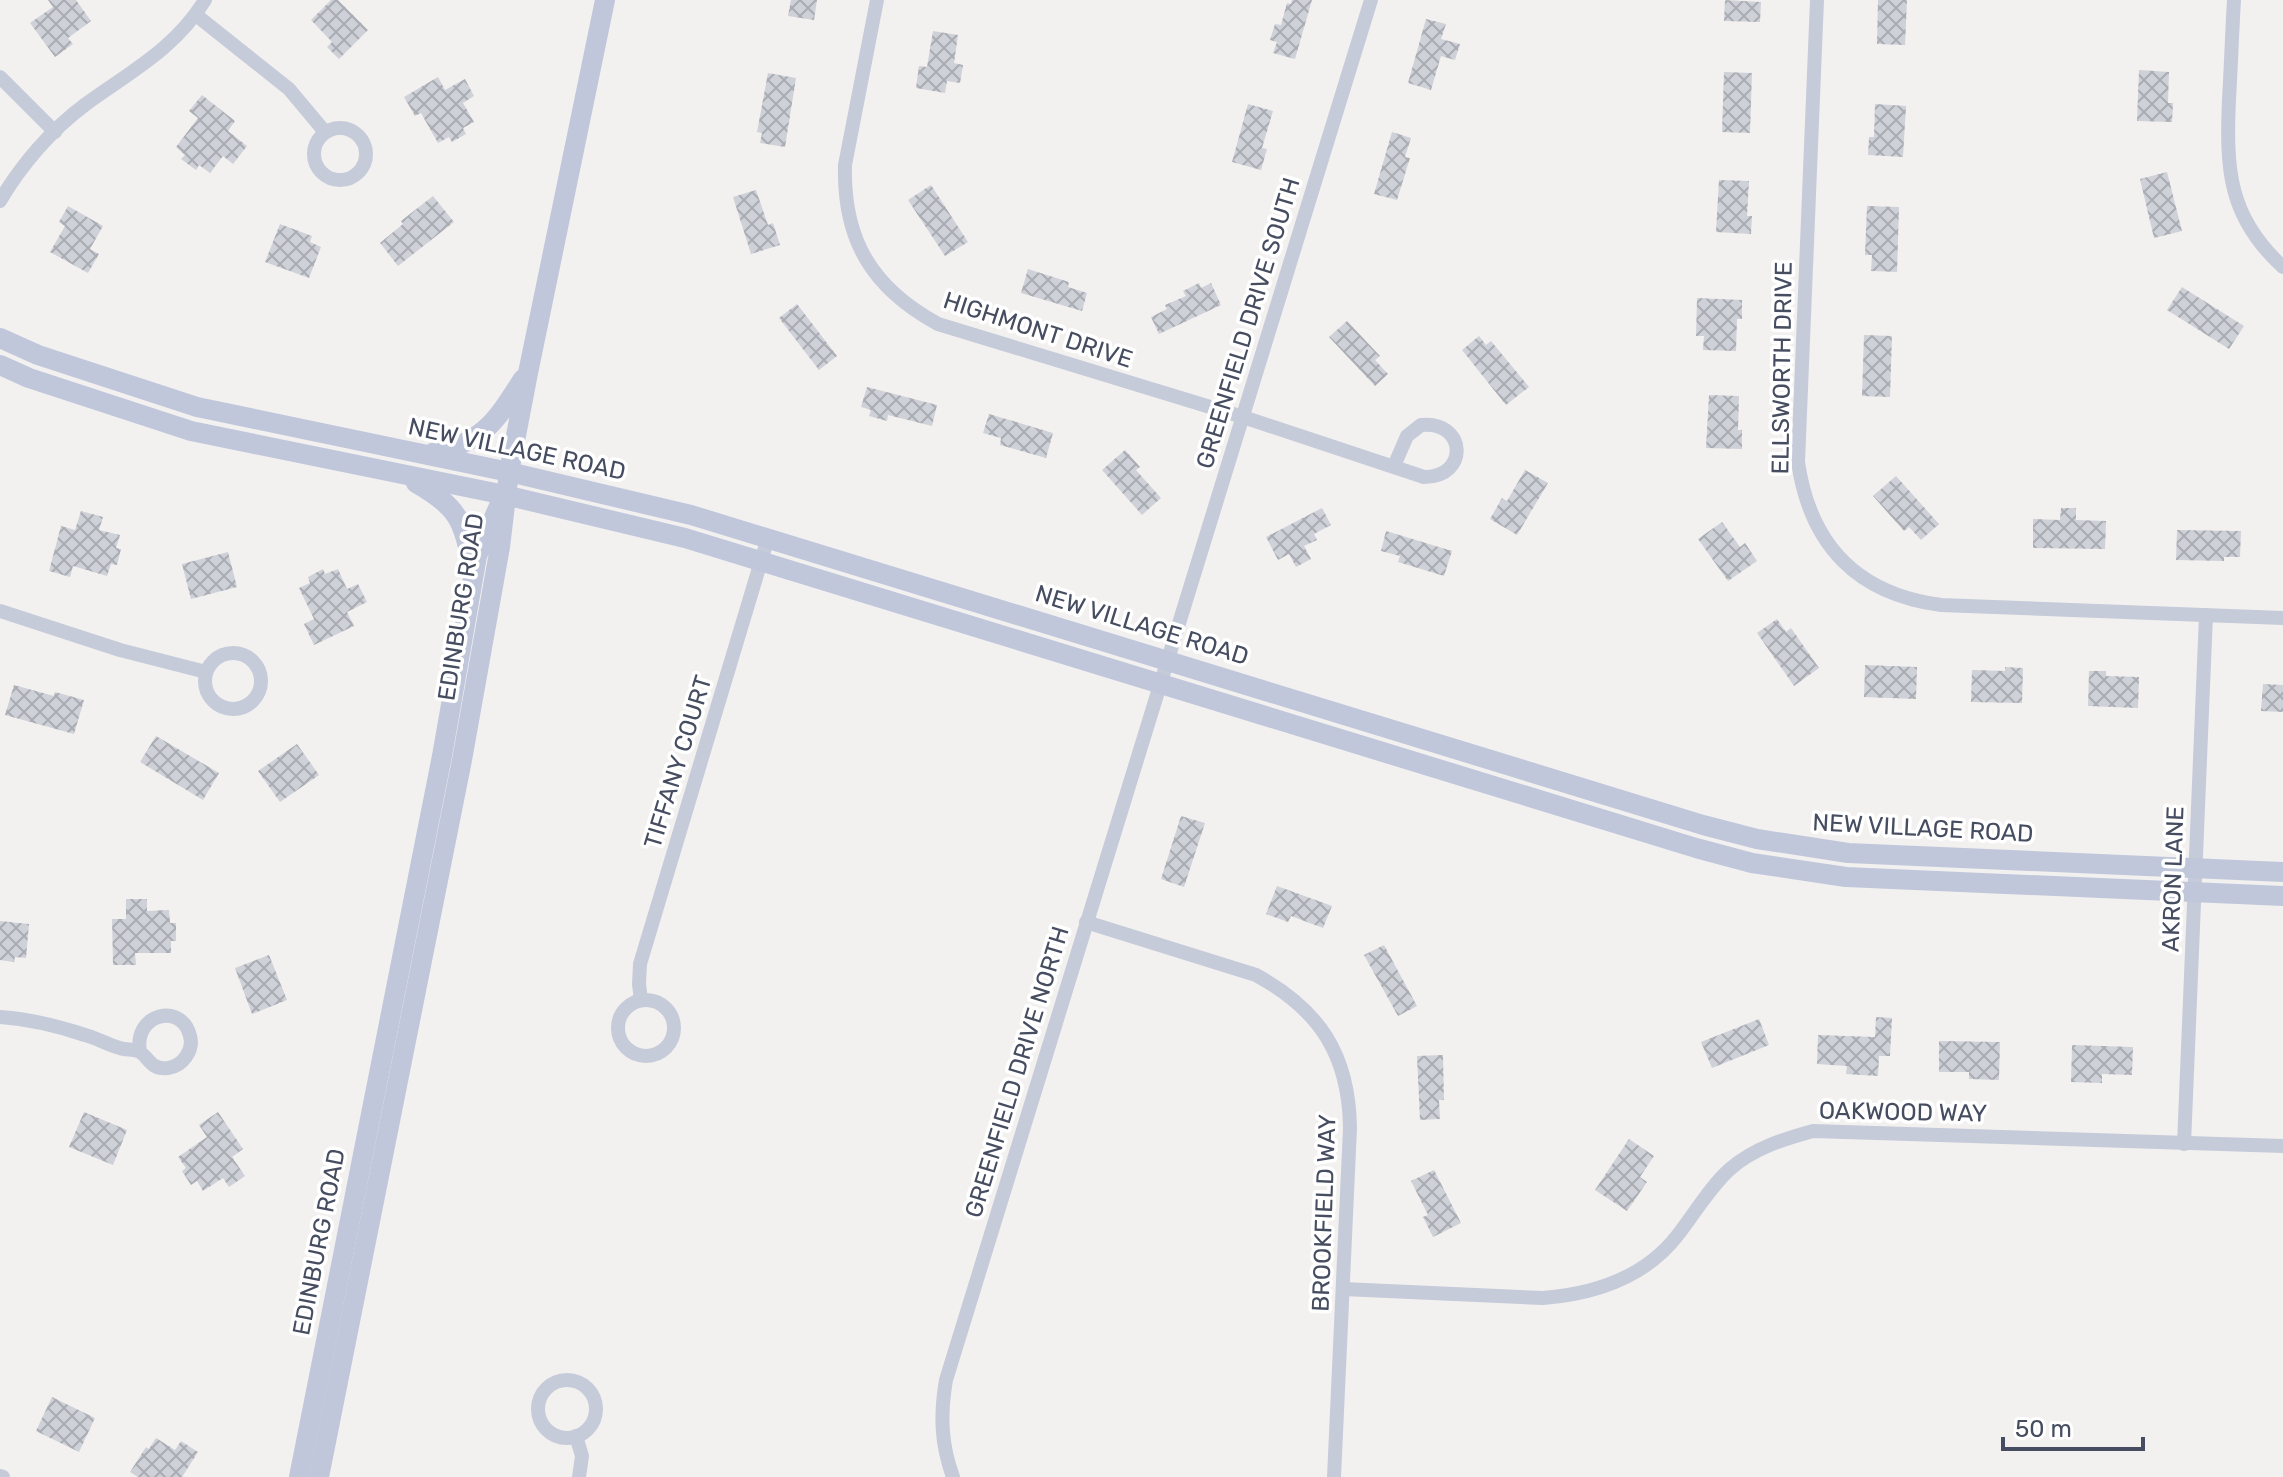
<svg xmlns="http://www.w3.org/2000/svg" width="2283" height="1477" font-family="Rubik,sans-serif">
  <defs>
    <pattern id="building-cross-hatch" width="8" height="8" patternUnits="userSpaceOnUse" patternTransform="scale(2)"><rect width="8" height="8" fill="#cfd1d8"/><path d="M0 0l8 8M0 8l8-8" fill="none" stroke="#aaacb3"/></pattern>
  </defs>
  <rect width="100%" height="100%" fill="#f3f1f0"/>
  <!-- building -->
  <g fill="url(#building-cross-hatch)">
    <path d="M48,0H76L91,21L68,38L73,44L55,57L30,23L53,7Z"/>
    <path d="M331,0H338L368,30L339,59L327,47L332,42L311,20Z"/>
    <path d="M791,0H817L814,20L788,16Z"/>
    <path d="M1292,0H1312L1295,59L1273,53L1277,42L1270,40L1275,24L1281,25L1287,3L1291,4Z"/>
    <path d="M1725,0L1761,2L1760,22L1724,21Z"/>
    <path d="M1878,0H1907L1905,45L1877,44Z"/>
    <path d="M1426,19L1446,24L1441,39L1460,44L1455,60L1441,56L1431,90L1408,83Z"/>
    <path d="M933,31L958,35L954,63L963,65L960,83L947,81L945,93L916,88L919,66L927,67Z"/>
    <path d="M2139,70L2169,72L2168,103H2173L2172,122L2137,121Z"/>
    <path d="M1724,72L1752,73L1750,133L1722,132Z"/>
    <path d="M768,73L796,78L785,147L760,143L762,133L757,132Z"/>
    <path d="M438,77L445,90L465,79L474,96L463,103L474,122L463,128L466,134L452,142L449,137L438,143L421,113L415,116L404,97Z"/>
    <path d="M202,95L235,121L228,131L247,146L233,164L223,156L210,173L199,165L196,170L181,159L185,155L176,147L198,118L189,111Z"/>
    <path d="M1248,104L1273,111L1262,148L1267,149L1261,170L1232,162Z"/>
    <path d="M1875,104L1906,106L1903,157L1868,155L1869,137H1874Z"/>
    <path d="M1392,132L1411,138L1405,157L1410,158L1397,200L1374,194Z"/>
    <path d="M2167,172L2182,231L2154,238L2140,179Z"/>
    <path d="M1719,180L1749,181L1747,216H1752L1751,234L1716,232Z"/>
    <path d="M931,185L968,242L945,256L908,200Z"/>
    <path d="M756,190L768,225L773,223L780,245L751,254L733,197Z"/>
    <path d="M433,196L454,222L398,266L380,243L403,224L401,221Z"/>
    <path d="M68,206L103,226L90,249L99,254L88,273L50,252L65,226L59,222Z"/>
    <path d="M1867,206L1899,207L1897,272L1871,271L1872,255H1865Z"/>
    <path d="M280,224L312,236L310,242L321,247L309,278L265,262Z"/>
    <path d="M1028,269L1069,282L1068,287L1087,293L1082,311L1021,293Z"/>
    <path d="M1199,283L1201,288L1211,283L1221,305L1159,334L1151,317L1167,309L1165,305L1186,296L1183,291Z"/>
    <path d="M2182,287L2244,326L2229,349L2167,310Z"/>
    <path d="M1697,298L1742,300V319H1737L1736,351L1703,350L1704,336H1696Z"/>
    <path d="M797,304L837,356L819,370L779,318Z"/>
    <path d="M1347,321L1380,356L1375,360L1388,374L1375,386L1329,337Z"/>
    <path d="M1864,335L1892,336L1890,397L1862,396Z"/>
    <path d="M1479,336L1486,345L1491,341L1529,387L1506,405L1462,350Z"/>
    <path d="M867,387L937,405L932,426L888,415L887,421L869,416L871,410L861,407Z"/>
    <path d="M1709,395L1739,396L1738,430H1742V449L1706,448Z"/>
    <path d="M989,414L1053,433L1046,458L1000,445L1001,438L983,433Z"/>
    <path d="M1125,450L1140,467L1136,470L1161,498L1142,515L1102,470Z"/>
    <path d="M1525,470L1548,483L1517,535L1490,519L1502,498L1507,501Z"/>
    <path d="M1896,476L1939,524L1921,540L1909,527L1904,531L1873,496Z"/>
    <path d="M1322,508L1331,525L1314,534L1317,540L1304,546L1311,559L1296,567L1289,554L1278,560L1266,537Z"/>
    <path d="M2061,508H2076V520L2106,521L2105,549L2033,548V519L2060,520Z"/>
    <path d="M81,511L103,517L99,530L120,535L116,548L121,549L117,565L111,564L107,576L73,566L70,577L49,571L61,526L75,530Z"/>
    <path d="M1722,522L1740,547L1745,543L1757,561L1728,581L1698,539Z"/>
    <path d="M2177,530L2241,531L2240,557H2224V561L2176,560Z"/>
    <path d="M1386,531L1452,551L1444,576L1398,562L1400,556L1381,551Z"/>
    <path d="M228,552L237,587L191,599L182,564Z"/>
    <path d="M323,569L325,574L338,569L347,589L358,584L367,602L347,612L354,626L314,645L304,624L314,619L299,588L310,583L308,577Z"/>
    <path d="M1777,619L1786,632L1791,628L1819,668L1794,686L1757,633Z"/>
    <path d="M1865,665L1917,667L1916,699L1864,697Z"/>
    <path d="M2005,667L2023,668L2022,703L1971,702L1972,670L2005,671Z"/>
    <path d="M2089,671H2106V676L2139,677L2138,708L2088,706Z"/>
    <path d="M2263,684L2283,685V712L2261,711Z"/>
    <path d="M14,685L54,696L55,692L84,700L74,734L5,715Z"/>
    <path d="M156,736L219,773L203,800L140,762Z"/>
    <path d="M297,744L319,775L280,802L258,771Z"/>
    <path d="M1181,816L1205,823L1184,887L1161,879Z"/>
    <path d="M1277,886L1332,906L1323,928L1291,916L1288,922L1266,914Z"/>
    <path d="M126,899H147V911L169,910L170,923H176V941H171V953H135L136,965H113L112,919H126Z"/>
    <path d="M0,921L29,924L26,958L15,957L14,962L0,960Z"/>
    <path d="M1384,945L1417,1006L1398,1016L1364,955Z"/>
    <path d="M269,955L287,1000L252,1014L235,968Z"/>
    <path d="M1876,1017L1892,1018L1890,1056H1879L1878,1076L1846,1074L1847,1066L1817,1064L1818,1035L1875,1037Z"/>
    <path d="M1759,1019L1769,1045L1712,1068L1701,1042Z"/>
    <path d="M1939,1041L2000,1042L1999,1080L1969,1079V1072H1939Z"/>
    <path d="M2072,1045L2133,1047L2132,1075L2102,1074V1083L2071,1082Z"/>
    <path d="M1443,1055L1444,1100H1439L1440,1119L1420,1120L1417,1056Z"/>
    <path d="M84,1112L127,1130L113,1165L69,1147Z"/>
    <path d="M218,1112L243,1149L232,1157L245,1176L229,1187L223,1178L203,1191L197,1181L191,1185L182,1171L186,1168L178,1157L207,1137L199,1125Z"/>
    <path d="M1629,1139L1654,1156L1640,1177L1647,1182L1627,1211L1595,1190Z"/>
    <path d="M1434,1170L1461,1223L1433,1237L1423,1217L1428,1215L1411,1181Z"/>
    <path d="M52,1397L95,1418L79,1452L36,1431Z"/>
    <path d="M156,1438L175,1450L181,1441L198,1452L182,1477H138L130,1472L146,1447L149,1449Z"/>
  </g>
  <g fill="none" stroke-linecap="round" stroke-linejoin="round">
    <!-- minor -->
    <g stroke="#c6cbd9" stroke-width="14">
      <path d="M877,0L845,165C843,240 872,288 938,324L1243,417L1424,477C1470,477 1466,420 1421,425L1407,436L1394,466"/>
      <path d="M1817,0L1798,462C1810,545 1857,594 1941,605L2283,618"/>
      <path d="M2234,0C2232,33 2231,66 2229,99C2226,169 2228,217 2283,267"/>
      <path d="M196,15L289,89L325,132"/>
      <path d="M0,77L55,132"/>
      <circle cx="340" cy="154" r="26"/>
      <path d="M0,201C21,165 52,129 86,104C130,72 176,48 205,0"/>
      <path d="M0,611L120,650L206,672"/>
      <circle cx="233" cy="681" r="28"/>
      <path d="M1086,922L1256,975C1320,1010 1349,1055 1350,1128L1334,1477"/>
      <circle cx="646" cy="1028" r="28"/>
      <path d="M641,1000L639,984L640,964L768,538"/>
      <path d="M0,1017C29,1019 58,1026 85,1035C97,1038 108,1045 120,1048C125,1050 132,1049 138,1051C149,1056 149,1070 168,1068C183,1066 194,1050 190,1036C182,1002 133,1013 140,1052"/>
      <path d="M2184,1144L2206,615"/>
      <path d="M1343,1289L1543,1298C1594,1294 1644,1278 1677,1236C1695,1213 1709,1188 1730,1169C1754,1148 1784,1139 1813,1131L2283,1146"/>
      <circle cx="567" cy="1409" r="29"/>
      <path d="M576,1436L582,1456L579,1477"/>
      <path d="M0,1476L3,1477"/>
      <path d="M953,1477C941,1444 940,1415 946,1380L1371,0"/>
    </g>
    <!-- secondary -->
    <g stroke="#c1c7db" stroke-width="20">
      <path d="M0,338L38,355L197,407L509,472L691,515L1703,825L1757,839L1848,853L2283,872"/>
      <path d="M0,365L29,378L191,431L505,495L685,538L1696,848L1752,863L1846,877L2283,896"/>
      <path d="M434,452C484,443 497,419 523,379"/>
      <path d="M416,483C460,508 462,520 473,568"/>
      <path d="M299,1477L442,756L477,556L499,506"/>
      <path d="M319,1477L462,760L500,547L509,472L528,373L605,0"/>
    </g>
  </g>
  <g text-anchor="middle" stroke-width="7" stroke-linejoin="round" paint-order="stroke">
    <!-- street labels -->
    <g font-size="24" fill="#464d60" stroke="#fff">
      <text transform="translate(1248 323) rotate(-73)" y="8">GREENFIELD DRIVE SOUTH</text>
      <text transform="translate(1038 330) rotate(18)" y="8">HIGHMONT DRIVE</text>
      <text transform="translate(1782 368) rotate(-89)" y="8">ELLSWORTH DRIVE</text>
      <text transform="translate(517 449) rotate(12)" y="8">NEW VILLAGE ROAD</text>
      <text transform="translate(461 607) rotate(-81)" y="8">EDINBURG ROAD</text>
      <text transform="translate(1142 625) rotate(17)" y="8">NEW VILLAGE ROAD</text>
      <text transform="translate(678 762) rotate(-73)" y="8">TIFFANY COURT</text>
      <text transform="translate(1923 828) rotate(3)" y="8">NEW VILLAGE ROAD</text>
      <text transform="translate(2173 879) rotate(-88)" y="8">AKRON LANE</text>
      <text transform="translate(1017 1072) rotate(-73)" y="8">GREENFIELD DRIVE NORTH</text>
      <text transform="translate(1903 1112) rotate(1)" y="8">OAKWOOD WAY</text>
      <text transform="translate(1324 1213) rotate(-88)" y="8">BROOKFIELD WAY</text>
      <text transform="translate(319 1242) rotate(-79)" y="8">EDINBURG ROAD</text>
    </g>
  </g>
  <!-- scale -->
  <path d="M2003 1437v12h140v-12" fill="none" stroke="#464d60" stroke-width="4"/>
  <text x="2015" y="1437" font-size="24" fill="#464d60" stroke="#ffffff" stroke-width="6" paint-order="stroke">50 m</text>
</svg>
